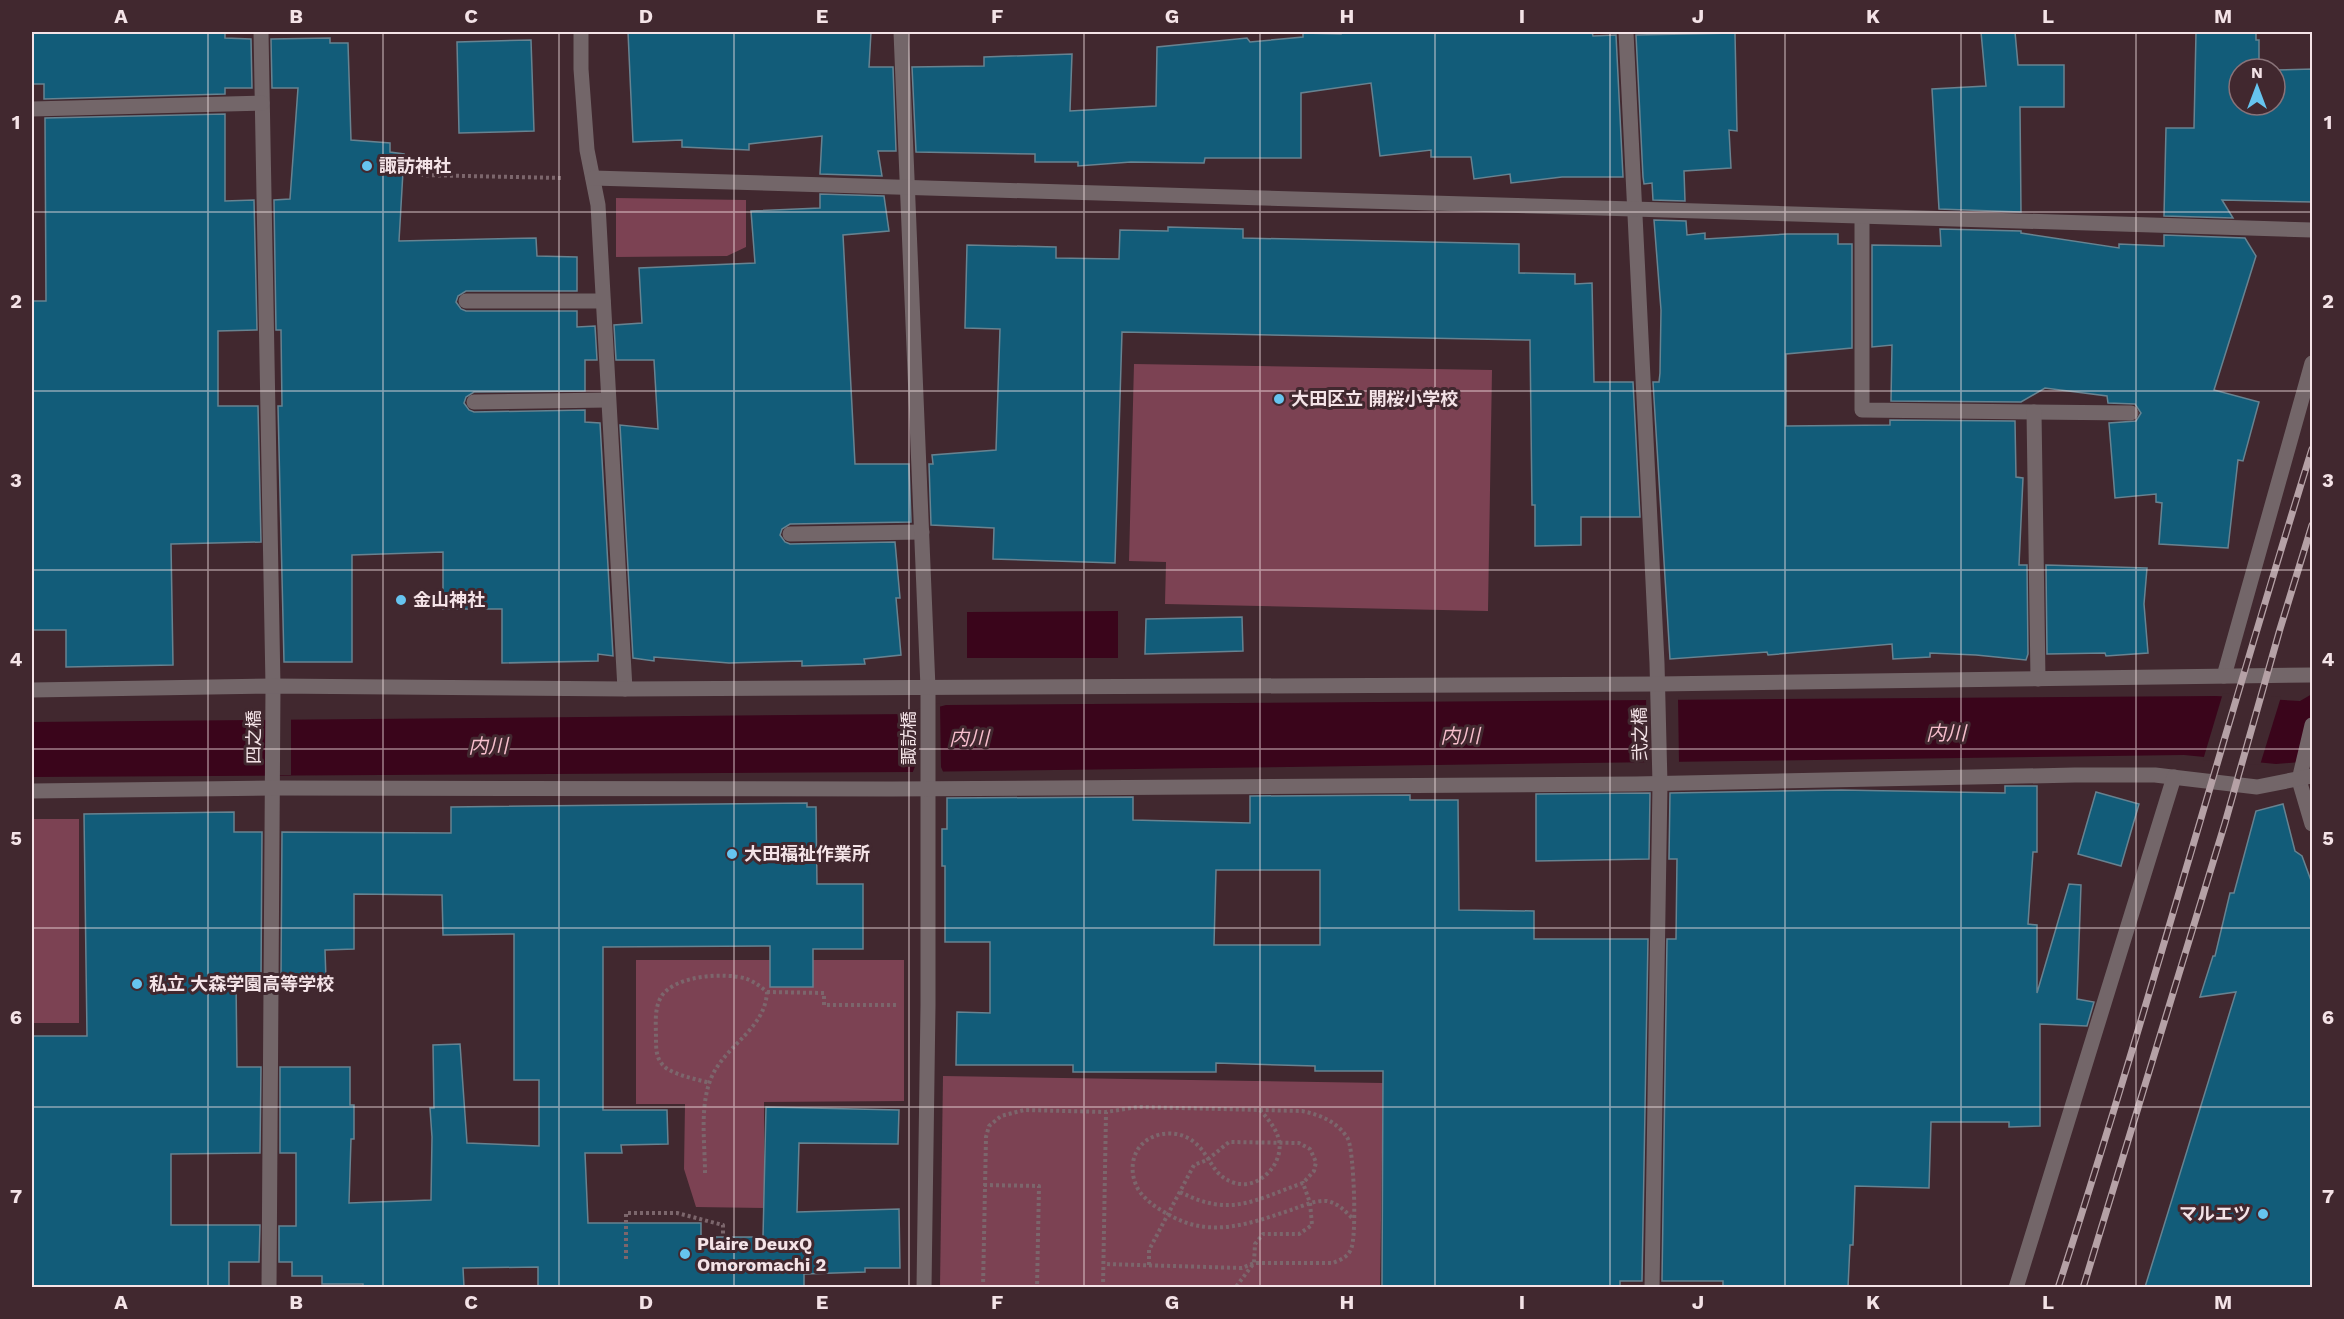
<svg xmlns="http://www.w3.org/2000/svg" width="2344" height="1319" font-family="'Work Sans','Noto Sans JP',sans-serif">
  <rect width="100%" height="100%" fill="#41282f"/>
  <!-- green -->
  <g fill="#7c4253">
    <path d="M616,198L746,200V247L727,256L616,257Z"/>
    <path d="M1134,364L1492,370L1488,611L1165,604L1166,562L1129,561Z"/>
    <rect x="32" y="819" width="47" height="204"/>
    <path d="M636,960H904V1101L764,1102V1208L696,1207L684,1169L685,1104H636Z"/>
    <path d="M943,1076L1383,1083L1380,1287H940Z"/>
  </g>
  <!-- water -->
  <g fill="#3a051b">
    <path d="M1118,611V658H967V612Z"/>
    <path d="M2312,694V761L2276,764L2184,755L911,772L32,777V722L912,714L946,705L2216,696L2300,701Z"/>
  </g>
  <!-- pier -->
  <g fill="#41282f">
    <path d="M2223,693L2281,697L2260,765L2203,760Z"/>
    <path d="M1646,697H1678L1679,763L1683,765H1647Z"/>
    <path d="M940,703L941,767L944,774H912L916,764L918,709Z"/>
    <rect x="266" y="718" width="25" height="57"/>
  </g>
  <!-- building -->
  <g fill="#125c79" stroke="#678391" stroke-width="1.5" fill-rule="evenodd">
    <path d="M32,32H225V38L251,39L252,88H225V94L44,99V84H32Z"/>
    <path d="M628,32H871L869,67H893L896,151H878L882,176L820,174L822,136L749,144V150L682,147V140L633,142Z"/>
    <path d="M1341,32H1592L1593,36L1616,35L1623,177H1562L1511,183L1510,174L1474,179L1471,157H1431V150L1380,156L1371,83L1301,93V158H1205L1204,163L1131,162L1078,166V162H1035V154L916,152L912,67L984,66V57L1072,54L1070,111L1156,106L1157,47L1247,38L1250,42L1303,37V33L1341,34Z"/>
    <path d="M1981,32H2015L2018,65H2064V107H2020L2021,212L1939,209L1932,89L1986,86Z"/>
    <path d="M2196,32H2256V40H2259V69H2239V105H2275V70L2313,69V202L2222,200L2233,218L2164,216L2166,128H2194Z"/>
    <path d="M1735,33L1737,131L1729,130L1731,168L1684,171L1685,201L1653,200L1652,183L1644,184L1643,177L1636,35Z"/>
    <path d="M330,38V43H348L351,140L390,143V152L404,154L399,241L536,238L537,256L577,257V291H466L458,296L456,302L461,309L466,311H577V327L595,326L597,360H585V391L474,392L466,397L464,403L469,410L474,412L585,410V422L600,423L613,656L598,654V661L502,663V609H443V552L352,555V662H284L278,406H282L281,330H276L274,200L290,199L298,88H272L271,39Z"/>
    <path d="M531,40L534,131L459,133L457,42Z"/>
    <path d="M225,114V201L254,200L257,330L218,331V406H258L261,542L171,544L173,665L66,667V630H32V301H46L45,118Z"/>
    <path d="M820,194L884,196L889,231L843,235L855,464H909L911,522L790,524L782,529L780,535L785,542L790,544L895,542L900,598H896L901,655L864,659L865,664L802,666V661L729,663L654,657V661L633,658L620,425L658,429L654,360H616L614,325L642,323L639,268L755,263L751,211L820,208Z"/>
    <path d="M1654,220L1686,221L1687,235L1705,233V239L1787,234H1838V244H1852V348L1786,354V426L1890,425V420L2015,421L2016,477L2023,478L2019,565H2027L2028,654L2026,660L1976,655L1930,653V657L1893,659L1892,644L1768,655L1767,652L1670,659L1653,382H1659L1660,373L1661,310Z"/>
    <path d="M1168,227L1243,229V238L1519,244V273L1575,274V284L1592,283L1594,382H1633L1640,517H1581V545L1535,546V505H1532L1530,340L1122,332L1115,563L993,559L994,528L931,525L929,464H933L932,455L996,450L1000,329L965,328L967,245L1056,247V258L1119,259L1120,230L1168,231Z"/>
    <path d="M1940,229L2021,231V233L2119,248V244L2164,246V235L2245,238L2256,256L2214,390L2259,402L2243,461L2238,460L2228,548L2159,544L2162,503L2156,502V494L2115,498L2109,423L2136,421L2141,413L2135,404L2108,403L2107,396L2045,388L2021,402L1891,401L1892,345L1872,347V245L1941,246Z"/>
    <path d="M2046,565L2147,568L2144,604L2148,653L2106,656L2105,653L2047,654Z"/>
    <path d="M1242,617L1243,651L1145,654L1146,619Z"/>
    <path d="M2005,786H2037V852H2033L2028,924L2037,925V993L2069,884L2081,885L2077,999L2094,1002L2087,1026L2040,1024V1126L2009,1127V1122H1931L1929,1188L1855,1186L1853,1245H1850L1848,1287H1723V1281H1662L1667,939H1676L1677,859H1669L1670,793L1841,790L2005,793Z"/>
    <path d="M2096,792L2139,804L2121,866L2078,854Z"/>
    <path d="M1650,793L1649,859L1536,861V794Z"/>
    <path d="M1410,795V800H1458L1459,910L1534,911V939H1648L1642,1281H1620V1287H1382L1383,1071H1315V1066L1216,1063V1072H1073V1065H956L957,1012L990,1013V942H945V866H942V829H947V798L1133,797V820L1250,823V796ZM1216,870H1320V945H1214Z"/>
    <path d="M807,803V807H816L817,884H863V949H813V987H770V946L603,947V1110H667L668,1144L621,1145L622,1153H585L588,1223H701V1237H763L766,1107L899,1110L898,1144L799,1143L797,1212L899,1209L900,1268H865V1272L804,1274V1287H538V1267L463,1268L464,1287H363V1284H322V1276H292V1262H279V1226H296V1153H280V1067H350V1105H354V1139H351L349,1203L431,1200L432,1137L430,1108H434L433,1045L460,1044L467,1143L539,1146V1080H514V934L443,935L442,895L354,894V949L325,950L326,980H281L282,832L451,833V807Z"/>
    <path d="M2283,804L2295,851L2302,856L2313,886V1287H2145L2236,992L2200,997L2213,956H2215L2230,893H2234L2256,811Z"/>
    <path d="M234,812V832H262L261,980H236L237,1067H261L260,1153L171,1154V1225H260L259,1262H229V1286L32,1287V1036H87L84,814Z"/>
  </g>
  <g fill="none" stroke-linecap="round" stroke-linejoin="round">
    <!-- path -->
    <g stroke="#7c666c" stroke-width="4" stroke-dasharray="3 3" stroke-linecap="butt">
      <path d="M420,175L562,178"/>
      <path d="M767,992L824,993V1005H898"/>
      <path d="M1260,1110C1268,1119 1276,1128 1279,1140C1284,1164 1259,1190 1235,1183C1211,1176 1211,1155 1194,1142C1175,1126 1141,1133 1134,1158C1131,1169 1133,1180 1138,1189C1146,1202 1160,1210 1173,1217C1213,1238 1251,1223 1291,1210C1302,1206 1315,1200 1327,1201C1338,1203 1345,1211 1353,1219"/>
      <path d="M705,1173C705,1143 699,1105 712,1076C727,1044 765,1029 767,992C761,987 755,982 747,979C726,972 674,975 661,997C654,1009 656,1025 656,1038C656,1050 656,1060 666,1068C678,1076 696,1079 710,1083"/>
      <path d="M984,1185L1039,1186L1037,1288"/>
      <path d="M1180,1192C1231,1218 1254,1200 1303,1183L1310,1203L1312,1225L1299,1234H1263L1255,1244L1254,1263L1235,1288"/>
      <path d="M626,1259V1213H677L723,1225V1237"/>
      <path d="M1149,1265V1250L1194,1165L1207,1160L1229,1142L1299,1143L1310,1149L1316,1162L1314,1171L1303,1183"/>
      <path d="M983,1288L986,1137L989,1126L1001,1116L1024,1110L1106,1112L1138,1107L1302,1111C1321,1115 1338,1122 1348,1139C1354,1152 1357,1237 1351,1249C1348,1257 1340,1260 1333,1263H1254L1242,1268L1104,1264"/>
      <path d="M1103,1288L1106,1112"/>
    </g>
    <!-- service -->
    <g stroke="#736669" stroke-width="15">
      <path d="M1862,217V410L2131,413"/>
      <path d="M466,301H603"/>
      <path d="M474,402L608,400"/>
      <path d="M2034,412L2038,679"/>
      <path d="M790,534L922,532"/>
    </g>
    <!-- minor -->
    <g stroke="#736669" stroke-width="15">
      <path d="M261,32L273,686L269,1288"/>
      <path d="M581,32V69L587,150L598,205L625,689"/>
      <path d="M901,32L928,688V1005L924,1288"/>
      <path d="M1626,32L1657,663L1660,784L1652,1288"/>
      <path d="M32,109L262,103"/>
      <path d="M593,178C1166,192 1739,214 2312,230"/>
      <path d="M2224,676L2312,363"/>
      <path d="M32,690L273,686L625,689L1658,684L2312,675"/>
      <path d="M2312,725L2299,780L2312,824"/>
      <path d="M32,791L274,788L892,789L1635,784L2075,775H2155L2257,787L2312,776"/>
      <path d="M2016,1288L2174,777"/>
    </g>
    <!-- rail casing -->
    <g stroke="#b5a1a6" stroke-width="7">
      <g id="rail">
        <path d="M2058,1288C2148,1010 2225,728 2312,449"/>
        <path d="M2083,1288L2225,823L2280,629L2312,525"/>
      </g>
    </g>
    <!-- rail -->
    <use href="#rail" stroke="#41282f" stroke-width="4.5" stroke-dasharray="14" stroke-linecap="butt"/>
  </g>
  <!-- grid -->
  <path fill="none" stroke="#f4e3e7" stroke-width="1.5" stroke-opacity="0.55" d="M208,32V1288M383,32V1288M559,32V1288M734,32V1288M909,32V1288M1084,32V1288M1260,32V1288M1435,32V1288M1610,32V1288M1785,32V1288M1961,32V1288M2136,32V1288M32,212H2312M32,391H2312M32,570H2312M32,749H2312M32,928H2312M32,1107H2312"/>
  <!-- markers -->
  <g fill="#66c4ef" stroke="#41282f" stroke-width="2">
    <circle cx="367" cy="166" r="6"/>
    <circle cx="1279" cy="399" r="6"/>
    <circle cx="401" cy="600" r="6"/>
    <circle cx="732" cy="854" r="6"/>
    <circle cx="137" cy="984" r="6"/>
    <circle cx="2263" cy="1214" r="6"/>
    <circle cx="685" cy="1254" r="6"/>
  </g>
  <g text-anchor="middle" stroke-width="6" stroke-linejoin="round" paint-order="stroke">
    <!-- poi labels -->
    <g font-size="18" font-weight="bold" fill="#f4e3e7" stroke="#41282f" text-anchor="start">
      <text x="379" y="172">諏訪神社</text>
      <text x="1291" y="405">大田区立 開桜小学校</text>
      <text x="413" y="606">金山神社</text>
      <text x="744" y="860">大田福祉作業所</text>
      <text x="149" y="990">私立 大森学園高等学校</text>
      <text x="2251" y="1220" text-anchor="end">マルエツ</text>
      <text x="697" y="1250">Plaire DeuxQ<tspan x="697" dy="21">Omoromachi 2</tspan></text>
    </g>
    <!-- street labels -->
    <g font-size="18" fill="#f4e3e7" stroke="#41282f">
      <text transform="translate(1640 734) rotate(-91)" y="6">弐之橋</text>
      <text transform="translate(254 737) rotate(-90)" y="6">四之橋</text>
      <text transform="translate(909 738) rotate(-90)" y="6">諏訪橋</text>
    </g>
    <!-- water labels -->
    <g font-size="20" font-style="italic" fill="#f6becc" stroke="#41282f">
      <text x="1946" y="740">内川</text>
      <text transform="translate(1460 736) rotate(-1)" y="7">内川</text>
      <text x="969" y="745">内川</text>
      <text transform="translate(488 746) rotate(-1)" y="7">内川</text>
    </g>
  </g>
  <!-- border -->
  <rect width="2344" height="1319" fill="none" stroke="#41282f" stroke-width="66"/>
  <!-- north arrow -->
  <g transform="translate(2257 87)"><circle r="28" fill="#41282f" stroke="#897379" stroke-width="1.5"/>
  <path d="M0-4.5L10 22L0 15L-10 22Z" fill="#66c4ef"/>
  <text y="-9" font-size="16" font-weight="bold" text-anchor="middle" fill="#f4e3e7">N</text>
  </g>
  <rect x="33" y="33" width="2278" height="1253" fill="none" stroke="#f4e3e7" stroke-width="2"/>
  <g font-size="20" text-anchor="middle" font-weight="bold" fill="#f4e3e7">
    <text x="121" y="23">A</text>
    <text x="296" y="23">B</text>
    <text x="471" y="23">C</text>
    <text x="646" y="23">D</text>
    <text x="822" y="23">E</text>
    <text x="997" y="23">F</text>
    <text x="1172" y="23">G</text>
    <text x="1347" y="23">H</text>
    <text x="1522" y="23">I</text>
    <text x="1698" y="23">J</text>
    <text x="1873" y="23">K</text>
    <text x="2048" y="23">L</text>
    <text x="2223" y="23">M</text>
    <text x="16" y="129">1</text>
    <text x="2328" y="129">1</text>
    <text x="16" y="308">2</text>
    <text x="2328" y="308">2</text>
    <text x="16" y="487">3</text>
    <text x="2328" y="487">3</text>
    <text x="16" y="666">4</text>
    <text x="2328" y="666">4</text>
    <text x="16" y="845">5</text>
    <text x="2328" y="845">5</text>
    <text x="16" y="1024">6</text>
    <text x="2328" y="1024">6</text>
    <text x="16" y="1203">7</text>
    <text x="2328" y="1203">7</text>
    <text x="121" y="1309">A</text>
    <text x="296" y="1309">B</text>
    <text x="471" y="1309">C</text>
    <text x="646" y="1309">D</text>
    <text x="822" y="1309">E</text>
    <text x="997" y="1309">F</text>
    <text x="1172" y="1309">G</text>
    <text x="1347" y="1309">H</text>
    <text x="1522" y="1309">I</text>
    <text x="1698" y="1309">J</text>
    <text x="1873" y="1309">K</text>
    <text x="2048" y="1309">L</text>
    <text x="2223" y="1309">M</text>
  </g>
</svg>
